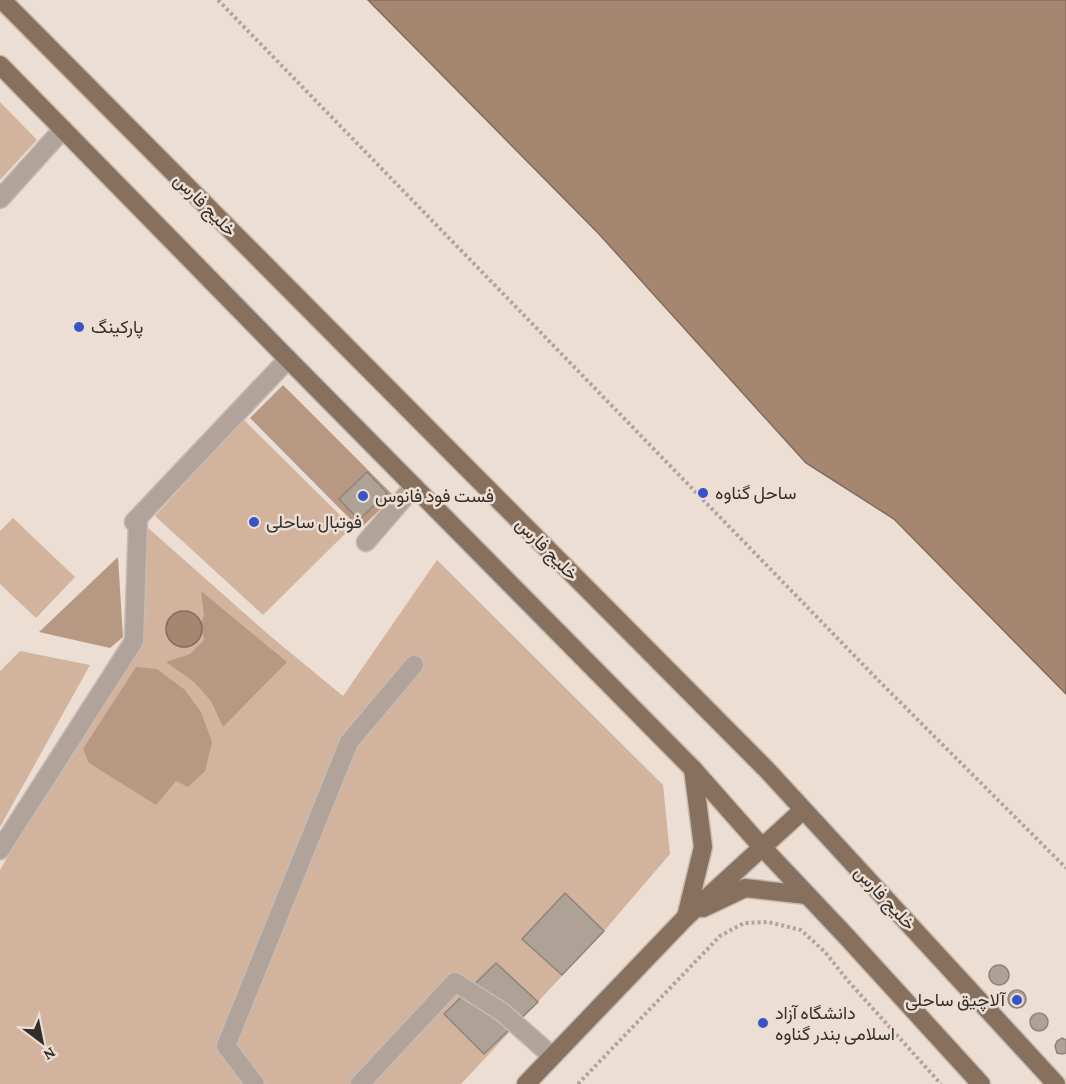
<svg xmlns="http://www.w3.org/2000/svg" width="1066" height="1084" font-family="'Crimson Pro',Vazirmatn,serif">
  <rect width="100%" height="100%" fill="#ecded3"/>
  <!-- green -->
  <g fill="#d2b39d">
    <path d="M0,102L37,140L0,180Z"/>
    <path d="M243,419L352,527L263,615L155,516Z"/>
    <path d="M13,518L75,577L36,618L0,584V531Z"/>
    <path d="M138,519L269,635L343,696L437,560L663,785L670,854L604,931L461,1084H0V870L134,641Z"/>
    <path d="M20,651L90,665L0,827V671Z"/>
  </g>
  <!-- forest -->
  <g fill="#b79983">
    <path d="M283,385L394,496L360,529L250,418Z"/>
    <path d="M118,557L123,637L110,648L39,632Z"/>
    <path d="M201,591L287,662L223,727L211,701L194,682L166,662L190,654L204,640L201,623L204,615Z"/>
    <path d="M136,667L157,669L185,690L201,712L212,742L205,771L188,787L176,781L156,805L89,763L83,749Z"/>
  </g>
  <!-- water -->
  <g fill="#a48671" stroke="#826c5c" stroke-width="1.5">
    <path d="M368,0H1066V694L894,519L806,463L599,234Z"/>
    <circle cx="184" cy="629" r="18"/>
  </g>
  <!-- building -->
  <g fill="#aea196" stroke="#908379" stroke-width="1.5">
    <path d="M367,472L387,493L359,520L339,499Z"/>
    <path d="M565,893L604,931L562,975L522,939Z"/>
    <path d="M496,963L538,1002L484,1054L444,1014Z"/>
    <circle cx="999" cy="975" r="10"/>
    <circle cx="1017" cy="999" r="9"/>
    <circle cx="1039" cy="1022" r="9"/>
    <path d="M1062,1038L1066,1040V1053L1062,1054L1057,1053L1055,1046L1057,1041Z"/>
  </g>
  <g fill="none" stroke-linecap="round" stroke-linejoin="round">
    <!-- minor casing -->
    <g stroke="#c7bbb1" stroke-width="21">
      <g id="minor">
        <path d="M0,199L63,129"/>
        <path d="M366,542L414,486"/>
        <path d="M0,850L134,641L138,519L134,522L288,359"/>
        <path d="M255,1084L226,1046L349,742L414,665"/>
        <path d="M360,1084L455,982L502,1012L552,1056"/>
      </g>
    </g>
    <!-- major casing -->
    <g stroke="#c7bbb1" stroke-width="21">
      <g id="major">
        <path d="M2,0L767,770L1056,1084"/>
        <path d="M0,65L288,359L693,769L762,847L846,936L981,1084"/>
        <path d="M703,908L745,888L806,895"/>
        <path d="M686,917L703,847L693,769"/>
        <path d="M526,1084L686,917L803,810"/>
      </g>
    </g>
    <!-- path -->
    <g stroke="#b0a49c" stroke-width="4" stroke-dasharray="3 3" stroke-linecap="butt">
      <path d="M218,0L878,680L1066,868"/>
      <path d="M578,1084L720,936L744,923L768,922L801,930L825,952L848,981L941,1084"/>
    </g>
    <!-- minor -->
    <use href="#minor" stroke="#b1a399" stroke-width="18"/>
    <!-- major -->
    <use href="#major" stroke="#88705e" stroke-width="18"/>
  </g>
  <!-- markers -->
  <g fill="#3753c5" stroke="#ecded3" stroke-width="2">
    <circle cx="79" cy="327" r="6"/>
    <circle cx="703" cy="493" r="6"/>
    <circle cx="363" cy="496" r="6"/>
    <circle cx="254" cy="522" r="6"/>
    <circle cx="1017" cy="1000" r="6"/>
    <circle cx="763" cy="1023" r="6"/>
  </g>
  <g text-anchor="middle" stroke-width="5" stroke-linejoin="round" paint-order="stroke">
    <!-- street labels -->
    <g font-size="18" fill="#342e2a" stroke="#ecded3">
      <text transform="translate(205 205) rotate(45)" y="6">خلیج فارس</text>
      <text transform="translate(547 549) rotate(45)" y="6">خلیج فارس</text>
      <text transform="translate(885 898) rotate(47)" y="6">خلیج فارس</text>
    </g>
    <!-- poi labels -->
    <g font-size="18" fill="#342e2a" stroke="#ecded3" text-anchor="start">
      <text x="91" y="333">پارکینگ</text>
      <text x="715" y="499">ساحل گناوه</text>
      <text x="375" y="502">فست فود فانوس</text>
      <text x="266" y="528">فوتبال ساحلی</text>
      <text x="1005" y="1006" text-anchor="end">آلاچیق ساحلی</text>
      <text x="775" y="1019">دانشگاه آزاد<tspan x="775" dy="21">اسلامی بندر گناوه</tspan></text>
    </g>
  </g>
  <!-- north arrow -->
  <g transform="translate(42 1042) rotate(148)" stroke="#ecded3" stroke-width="4.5" paint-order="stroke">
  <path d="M0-4.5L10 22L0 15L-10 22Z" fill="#342e2a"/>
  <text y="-9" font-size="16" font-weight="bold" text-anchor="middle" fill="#342e2a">N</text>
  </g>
</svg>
